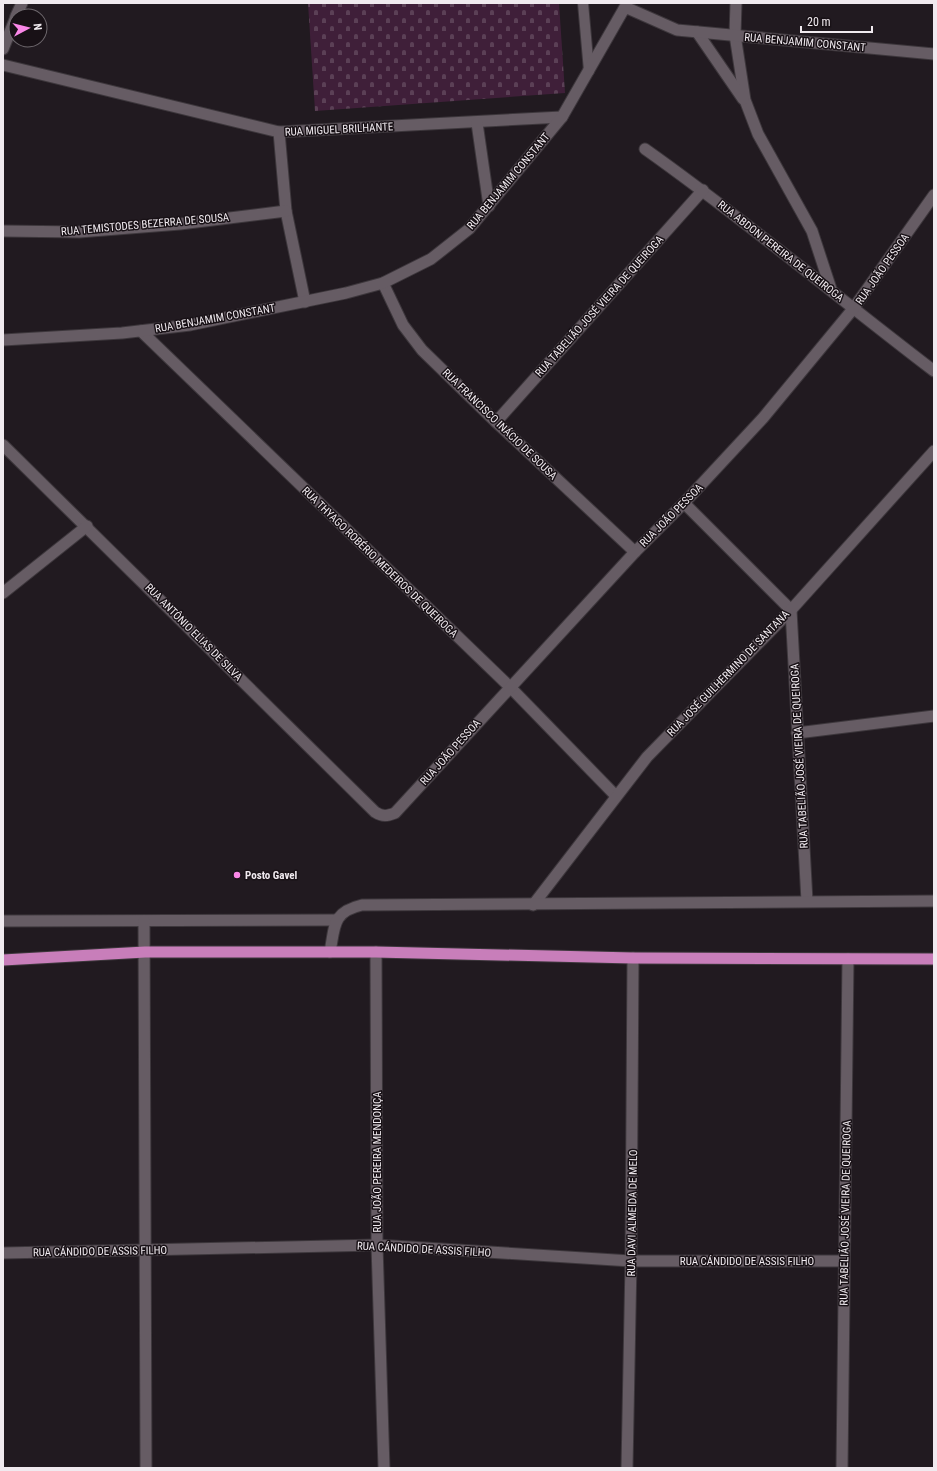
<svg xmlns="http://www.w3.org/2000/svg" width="937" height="1471" font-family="'Roboto Condensed',sans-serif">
  <defs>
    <pattern id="cemetery-stones" width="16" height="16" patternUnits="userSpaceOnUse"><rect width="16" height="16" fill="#3f1f39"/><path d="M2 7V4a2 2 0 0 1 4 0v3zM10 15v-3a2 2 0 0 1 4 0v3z" fill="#5b4056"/></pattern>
  </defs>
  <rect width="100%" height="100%" fill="#211a20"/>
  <!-- cemetery -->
  <path fill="url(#cemetery-stones)" d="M308,3H559L565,93L315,111Z"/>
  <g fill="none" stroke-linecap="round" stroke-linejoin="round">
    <!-- service casing -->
    <g stroke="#3d373c" stroke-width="12">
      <path id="service" d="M583,3L589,71"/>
    </g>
    <!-- minor casing -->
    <g stroke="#3d373c" stroke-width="13">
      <g id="minor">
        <path d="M736,3L735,35L745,100L758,134L812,231L831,289"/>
        <path d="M16,16L22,3"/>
        <path d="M697,32L743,99"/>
        <path d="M3,49L16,17"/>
        <path d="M3,65L279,132L562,117"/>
        <path d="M477,123L489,206"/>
        <path d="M279,132L286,211L305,302"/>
        <path d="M645,149C744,219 837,297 934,371"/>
        <path d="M3,231L79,232L180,224L286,211"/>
        <path d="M383,283L403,325L422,350L496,422L635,552"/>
        <path d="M141,331L510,687L616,796"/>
        <path d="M3,340L122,333L190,325L346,293L383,283L431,259L469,229L562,117L625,7L677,30L934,54"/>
        <path d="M496,422L703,190"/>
        <path d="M3,445L375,812C383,817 387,816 395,813L635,552L684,503L763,418L853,309L934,195"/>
        <path d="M684,503L791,610L807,901"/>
        <path d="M3,593L87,526"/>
        <path d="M797,733L934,716"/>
        <path d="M533,905L647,757L791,610L934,451"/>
        <path d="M3,921L336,920"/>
        <path d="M144,921L146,1468"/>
        <path d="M330,952C335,926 332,912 362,905L934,901"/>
        <path d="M376,952L377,1245L384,1468"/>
        <path d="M3,1253L377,1245L631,1261H844"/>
        <path d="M627,1468L631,1261L633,958"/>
        <path d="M842,1468L848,959"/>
      </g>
    </g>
    <!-- trunk casing -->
    <g stroke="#3d373c" stroke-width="13">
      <path id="trunk" d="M3,960L145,952H376L633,958L934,959"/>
    </g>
    <!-- service -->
    <use href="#service" stroke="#665c64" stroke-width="10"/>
    <!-- minor -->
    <use href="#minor" stroke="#665c64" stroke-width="11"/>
    <!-- trunk -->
    <use href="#trunk" stroke="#c87eba" stroke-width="11"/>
  </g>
  <!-- markers -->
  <circle fill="#fa87e7" stroke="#181116" stroke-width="1.5" cx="237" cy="875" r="4"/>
  <g text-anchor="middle" stroke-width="3" stroke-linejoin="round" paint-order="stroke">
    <!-- street labels -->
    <g font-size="11" fill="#f0eaef" stroke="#181116">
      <text transform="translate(805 42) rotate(5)" y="4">RUA BENJAMIM CONSTANT</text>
      <text transform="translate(339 129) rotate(-3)" y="4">RUA MIGUEL BRILHANTE</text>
      <text transform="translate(508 181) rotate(-50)" y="4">RUA BENJAMIM CONSTANT</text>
      <text transform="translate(145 224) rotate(-5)" y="4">RUA TEMISTODES BEZERRA DE SOUSA</text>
      <text transform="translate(781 251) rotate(38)" y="4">RUA ABDON PEREIRA DE QUEIROGA</text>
      <text transform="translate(882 269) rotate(-55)" y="4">RUA JOÃO PESSOA</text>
      <text transform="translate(599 306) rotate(-48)" y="4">RUA TABELIÃO JOSÉ VIEIRA DE QUEIROGA</text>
      <text transform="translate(215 318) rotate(-10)" y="4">RUA BENJAMIM CONSTANT</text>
      <text transform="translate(500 424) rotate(44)" y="4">RUA FRANCISCO INÁCIO DE SOUSA</text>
      <text transform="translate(671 515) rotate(-45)" y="4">RUA JOÃO PESSOA</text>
      <text transform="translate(380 562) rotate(44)" y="4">RUA THYAGO ROBÉRIO MEDEIROS DE QUEIROGA</text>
      <text transform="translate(194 632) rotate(45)" y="4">RUA ANTÔNIO ELIAS DE SILVA</text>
      <text transform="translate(728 673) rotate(-46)" y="4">RUA JOSÉ GUILHERMINO DE SANTANA</text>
      <text transform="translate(450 752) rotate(-48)" y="4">RUA JOÃO PESSOA</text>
      <text transform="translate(799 756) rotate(-93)" y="4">RUA TABELIÃO JOSÉ VIEIRA DE QUEIROGA</text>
      <text transform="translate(377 1162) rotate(-90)" y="4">RUA JOÃO PEREIRA MENDONÇA</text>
      <text transform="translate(632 1213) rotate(-89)" y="4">RUA DAVI ALMEIDA DE MELO</text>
      <text transform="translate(845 1213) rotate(-89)" y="4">RUA TABELIÃO JOSÉ VIEIRA DE QUEIROGA</text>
      <text transform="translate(424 1249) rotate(3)" y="4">RUA CÁNDIDO DE ASSIS FILHO</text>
      <text transform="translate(100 1251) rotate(-1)" y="4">RUA CÁNDIDO DE ASSIS FILHO</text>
      <text x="747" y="1265">RUA CÁNDIDO DE ASSIS FILHO</text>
    </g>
    <!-- poi labels -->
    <g font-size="11" font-weight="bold" fill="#f0eaef" stroke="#181116" text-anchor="start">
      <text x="245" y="879">Posto Gavel</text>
    </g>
  </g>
  <!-- border -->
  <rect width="937" height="1471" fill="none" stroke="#f0eaef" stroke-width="8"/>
  <!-- north arrow -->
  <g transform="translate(28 28) rotate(83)"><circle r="19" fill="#181116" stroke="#6e686d"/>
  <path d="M0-3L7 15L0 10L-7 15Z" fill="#fa87e7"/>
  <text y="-6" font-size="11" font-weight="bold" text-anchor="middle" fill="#f0eaef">N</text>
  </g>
  <!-- scale -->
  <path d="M801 26v6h71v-6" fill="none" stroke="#f0eaef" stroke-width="2"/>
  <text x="807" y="26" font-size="12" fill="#f0eaef" stroke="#181116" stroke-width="3" paint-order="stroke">20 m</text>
</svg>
